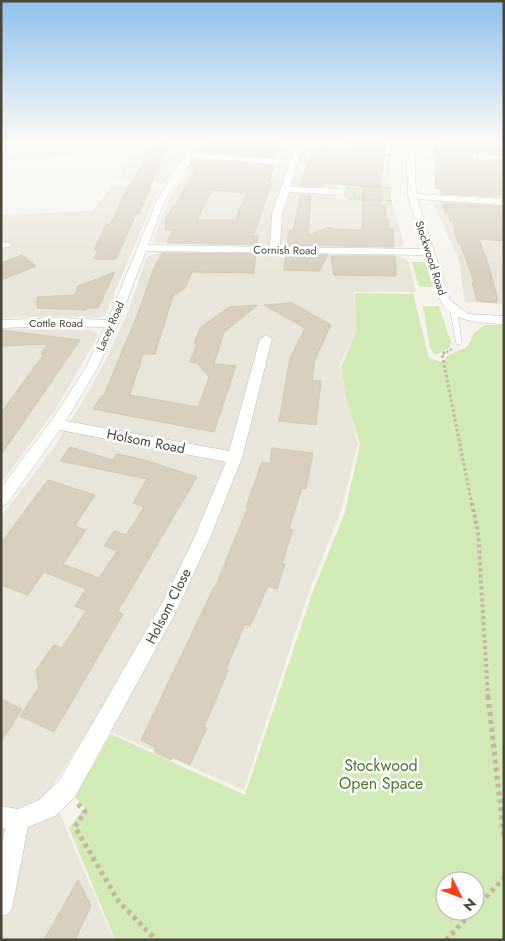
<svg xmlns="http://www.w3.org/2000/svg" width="505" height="941" font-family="Jost,sans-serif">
  <rect width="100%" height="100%" fill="#f6f3ec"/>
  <!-- residential -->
  <g fill="#eae5da">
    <path d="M24,141H191L165,182L116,180L134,152L128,151V149L1,162V145Z"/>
    <path d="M205,141H346L343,152L391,155L390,187L337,184L336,199L392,202L404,244L400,247H394L156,243L154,239L169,199Z"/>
    <path d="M112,186L161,188L151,207L105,315L97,318L62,316L1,318V215L92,211Z"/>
    <path d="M439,201L504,205V304L465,302L459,260L434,204Z"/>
    <path d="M161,252L398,256L408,261L416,292H354L356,332L340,365L358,444L341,511L307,597L244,790L92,724L50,791L114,940H1V517L53,449L78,409L106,360L128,312L147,257Z"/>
    <path d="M59,328L90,330L97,333L98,336L55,410L1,483V329Z"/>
  </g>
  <!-- green -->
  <g fill="#d2eab5" fill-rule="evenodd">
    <path d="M345,186L391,188V201L344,198Z"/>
    <path d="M412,262H425L433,287H419Z"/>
    <path d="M355,293L413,294L429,358L442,362C452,346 468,357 473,334L484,325H504V940H115L69,828L85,808L75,797L111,734L245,795L312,594L345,512L360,444L347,401L341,367L356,332ZM445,881H475V911H445Z"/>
    <path d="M423,306H439L451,343L449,348L435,355L430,348Z"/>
  </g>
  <!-- building -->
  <g fill="#d8cfc1" stroke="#d3c7b4" fill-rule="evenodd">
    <path d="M158,141H169L139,214H136L116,259H94L98,250H94L106,224L110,225L126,190Z"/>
    <path d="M204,141H280L277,147L281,148L277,157L197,151Z"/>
    <path d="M333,141H386L382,174H380L381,206H385L386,220H389V229H393L394,247L287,245L289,230H293L301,195H311L308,235L330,227L333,229L362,230L363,186L324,183L323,186H300L312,152L315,153L316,148L347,150L353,147L350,142Z"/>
    <path d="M435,141H483L504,145V154L473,152L471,154L473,160L504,162V197L441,194L440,189L436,188Z"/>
    <path d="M193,160L274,166L269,183H272L253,236H258L257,245L167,243L173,230H165L166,219L173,206H175L195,169L188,168ZM212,190L247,193L235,220H197Z"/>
    <path d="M443,203L504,207V241L479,239L488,263L498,300H496L497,303L477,301L472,282H474L460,243H458L452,221H450L449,213H445Z"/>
    <path d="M162,253L256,254L254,273L192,272L185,288L173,296L155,354H143L130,395L198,407L209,377L197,363L190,362L197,344H194L200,328L229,307L258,305L224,332L214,364L236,366L214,432L93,409L102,395H104L140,308L153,270Z"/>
    <path d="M22,255L36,266L1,280V263Z"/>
    <path d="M286,255H328L319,271L284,270Z"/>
    <path d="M331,256H395L396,276L334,275Z"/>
    <path d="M115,272L98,308H87L86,310L37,308V297L75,295L78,286Z"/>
    <path d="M292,303L331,325L315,359L312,380L321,381L316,425L279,421L290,358L305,328L264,305Z"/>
    <path d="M1,330L80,340L1,455V413L44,354H41L48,344L1,346Z"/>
    <path d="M70,447L113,460L117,454L141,459L197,477L118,611L123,614L54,732L20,716L39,687L36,670L54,645L62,648L86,611L75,606L86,589L44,572L28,595L1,585V543L48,480L95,495L75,526L86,530L63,564L99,578L117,551L104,546L114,531L126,535L144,507L133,503L147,479L60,461Z"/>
    <path d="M272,448L313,453L306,489L302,488L289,529L293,530L282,563L285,564L277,589L268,586L250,626L245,624L226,670L228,671L204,727L207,728L190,765L173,757L171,760L154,752L156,748L141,740L214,587H215L248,507H246L262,462L270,464Z"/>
    <path d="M1,699L22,709L1,742Z"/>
    <path d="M78,880L91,906L75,940H44Z"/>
  </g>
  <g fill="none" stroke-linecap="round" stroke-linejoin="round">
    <!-- service casing -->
    <g stroke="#c2bbae" stroke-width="1">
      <path id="service" d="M454,311L457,313L462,343L459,345L456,343L451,313Z"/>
    </g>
    <!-- minor casing -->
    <g stroke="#c2bbae" stroke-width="1">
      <g id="minor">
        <path d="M1,141H10L1,144Z"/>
        <path d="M194,141H202L194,153L291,160L296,146L316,142L350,144L351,146L347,148L316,146L302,150L290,187L341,189L345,192L341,195L289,192L282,214L280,247L424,249L408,196L406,141H414L416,194L504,199V205L417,199L450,300L468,314L504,316V324C441,322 442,310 425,255L146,251L118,324L97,369L66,421L229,451L260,339L266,335L272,339L242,458L210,538L177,610L75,797L55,816L28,827L13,904L10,913L1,916V845L5,829L1,828V806L18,809L39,800L59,781L165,598L194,538L226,462L60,430L7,504L1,506V488L52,420L85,369L105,327L61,326L1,328V320L61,318L108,320L157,200ZM192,158L289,165L272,214L270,247L148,245L165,200Z"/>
        <path d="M473,154L504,156V160L476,158H473Z"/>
        <path d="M1,242L10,243L11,245L10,247L1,248Z"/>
      </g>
    </g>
    <!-- path-far4 -->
    <g stroke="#c4b79f" stroke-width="2" stroke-dasharray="1 1" stroke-linecap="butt">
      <path d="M367,141L394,143"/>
      <path d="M427,146L466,149"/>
      <path d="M356,152L393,155"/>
      <path d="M428,157L465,160"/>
      <path d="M350,185L391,188"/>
      <path d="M349,199L393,201"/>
    </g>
    <!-- path-far3 -->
    <path stroke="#c4b79f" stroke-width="2.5" stroke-dasharray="2 2" stroke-linecap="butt" d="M443,354L452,349"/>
    <!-- path-far2 -->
    <path stroke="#c4b79f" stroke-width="3" stroke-dasharray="2.5 2.5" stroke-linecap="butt" d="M445,352L442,354L472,505"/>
    <!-- path-far1 -->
    <path stroke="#c4b79f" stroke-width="4" stroke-dasharray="3 3" stroke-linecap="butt" d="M472,503L478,532L488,697"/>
    <!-- path -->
    <g stroke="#c4b79f" stroke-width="5" stroke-dasharray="4 4" stroke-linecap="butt">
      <path d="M488,696L504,837"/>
      <path d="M78,804L85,812L75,827L119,902L156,940"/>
      <path d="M475,909L504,878"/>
      <path d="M446,940L473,911"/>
    </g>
    <!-- service -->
    <use href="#service" fill="#fff" fill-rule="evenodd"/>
    <!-- minor -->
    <use href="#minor" fill="#fff" fill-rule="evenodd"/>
  </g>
  <!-- sky -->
  <linearGradient id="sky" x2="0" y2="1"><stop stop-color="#8fc1ec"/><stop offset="0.52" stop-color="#fbfaf6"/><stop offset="1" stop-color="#fbfaf6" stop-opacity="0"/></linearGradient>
  <rect width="505" height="273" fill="url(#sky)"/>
  <g text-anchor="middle" stroke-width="5" stroke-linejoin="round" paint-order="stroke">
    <!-- far-street labels -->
    <g font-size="11" fill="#4b4439" stroke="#fff">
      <text transform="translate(285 250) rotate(1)" y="4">Cornish Road</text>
      <text transform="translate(431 258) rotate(72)" y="4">Stockwood Road</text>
      <text x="56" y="327">Cottle Road</text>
      <text transform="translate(110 326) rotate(-66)" y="4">Lacey Road</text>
    </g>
    <!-- street labels -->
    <g font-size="14" fill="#4b4439" stroke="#fff">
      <text transform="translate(146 441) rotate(11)" y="5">Holsom Road</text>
      <text transform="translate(168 606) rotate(-63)" y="5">Holsom Close</text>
    </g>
    <!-- near-park labels -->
    <g font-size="16" fill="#4a7f2a" stroke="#fff">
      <text x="381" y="771">Stockwood<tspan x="381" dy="18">Open Space</tspan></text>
    </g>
  </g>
  <!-- border -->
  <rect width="505" height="941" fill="none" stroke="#4b4439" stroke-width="5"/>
  <!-- north arrow -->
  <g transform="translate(460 896) rotate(132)"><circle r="24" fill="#ffffff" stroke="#b7b4b0"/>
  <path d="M0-4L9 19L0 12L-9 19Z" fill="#fc3f1d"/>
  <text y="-8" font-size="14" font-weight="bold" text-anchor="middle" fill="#4b4439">N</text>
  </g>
</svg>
